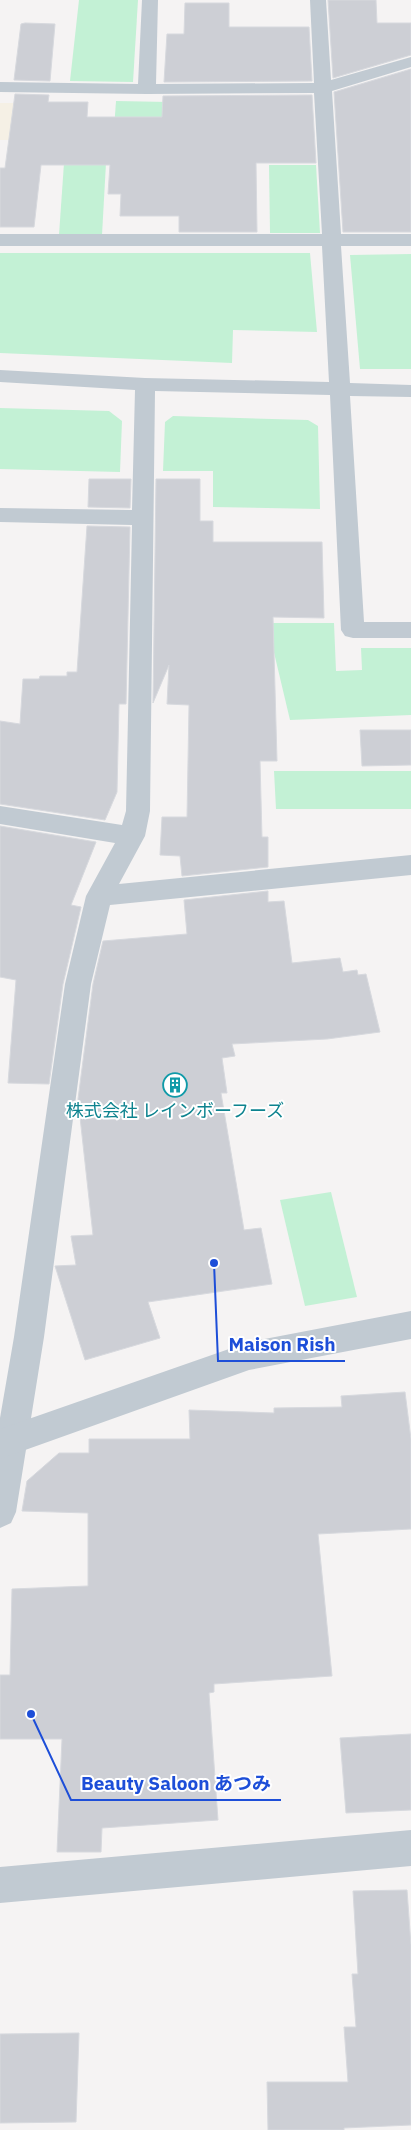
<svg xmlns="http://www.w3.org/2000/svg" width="411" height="2130" font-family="'IBM Plex Sans','Noto Sans JP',sans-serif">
  <rect width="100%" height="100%" fill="#f5f3f3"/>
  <!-- green -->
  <g fill="#c3f1d5">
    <path d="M79,0H138L133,82L70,81Z"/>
    <path d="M116,101L169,102L166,172H111Z"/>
    <path d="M64,163H106L102,235H59Z"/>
    <path d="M269,165H316L320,233H270Z"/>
    <path d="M0,253H310L317,332L233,330L232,363L0,353Z"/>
    <path d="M411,254V369H360L350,255Z"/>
    <path d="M0,408L109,411L122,421L120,472L0,469Z"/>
    <path d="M173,416L308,420L318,426L320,509L213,507V471H163L165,422Z"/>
    <path d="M267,623H334L336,671L362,670L361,648H411V715L290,720Z"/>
    <path d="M274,771H411V809H276Z"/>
    <path d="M331,1192L357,1297L305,1306L280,1200Z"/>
  </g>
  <!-- sand -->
  <path fill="#f5f0e5" d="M0,103H57L53,140H0Z"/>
  <!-- building -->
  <g fill="#cdcfd5" stroke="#d7d9de">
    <path d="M328,0H376L377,23H411V55L333,78Z"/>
    <path d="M185,3H229V27H309L312,81L164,82L167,34H184Z"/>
    <path d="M25,23L55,24L50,81L14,80L21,24Z"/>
    <path d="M411,69V232H343L334,92Z"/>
    <path d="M15,94L49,95L48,102H88L87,117H162L163,96L312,95L316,163H256L257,232H179V216H120L121,194H108L110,165H41L34,227H0V168H5Z"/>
    <path d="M89,479H131L130,508L88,507Z"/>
    <path d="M156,479H200V521H213V542H322L324,618L273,617L277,761H260L262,837H268V867L182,876L180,856L160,855L162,817H187L189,705L167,704L169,665L153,703Z"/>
    <path d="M87,526L130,527L126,704H119L117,792L105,820L0,804V721L20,724L23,679H39L40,676H67V672H77Z"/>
    <path d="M360,730H411V765L362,766Z"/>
    <path d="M0,826L96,842L71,905L81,907L63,984L49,1084L8,1083L16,980L0,977Z"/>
    <path d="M268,891V902L284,901L292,963L340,958L343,972L357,970L358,975L366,974L380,1032L327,1039L232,1044L235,1056L222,1058L227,1093H221L244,1230L261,1228L272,1284L148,1302L160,1338L85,1360L55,1266L76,1265L71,1236L93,1235L78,1099L93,984L103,941L187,934L184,900Z"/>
    <path d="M405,1392L411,1439V1529L318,1534L332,1676L214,1684V1692L209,1693L218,1820L102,1828L101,1852H57L62,1739H0V1675H10L12,1589L88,1586V1513L22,1511L27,1481L59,1453H89V1439H190L189,1410L274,1413V1408L342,1407L341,1396Z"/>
    <path d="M411,1734V1810L346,1813L340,1738Z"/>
    <path d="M407,1890L411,1945V2125L344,2128V2130H268L267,2082H348L344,2027H356L352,1974H358L353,1891Z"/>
    <path d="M79,2033L76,2122L0,2123V2034Z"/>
  </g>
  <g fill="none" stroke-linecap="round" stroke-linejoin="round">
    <!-- minor -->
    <g fill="#c1cad2" fill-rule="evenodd">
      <path d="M142,0H158L156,84L314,83L310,0H326L331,80L411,57V67L332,91L341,234H411V246H341L350,383L411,385V397L350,396L364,622H411V638H353L345,636L341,630L330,395L155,391L150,811L145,836L119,884L411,855V875L110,905L91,984L44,1337L16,1512L11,1523L0,1528V1418L14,1337L65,984L86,896L115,843L0,824V806L122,825L126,811L132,525L0,522V508L132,510L135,390L0,382V370L145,378L329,382L322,246H0V234H322L314,93L147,94L0,92V82L138,84Z"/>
      <path d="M411,1830V1866L0,1903V1867Z"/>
    </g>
    <!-- tertiary -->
    <path fill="#c1cad2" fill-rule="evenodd" d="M411,1311V1339L249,1370L0,1459V1429L249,1342Z"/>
  </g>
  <!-- icons -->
  <defs>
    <g id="building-ring" transform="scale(1.25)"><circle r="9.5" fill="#fff" stroke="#0f9aa8" stroke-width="1.5"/><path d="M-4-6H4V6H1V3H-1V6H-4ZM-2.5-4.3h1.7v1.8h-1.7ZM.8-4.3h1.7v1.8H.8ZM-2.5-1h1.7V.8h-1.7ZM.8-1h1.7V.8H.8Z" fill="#0f9aa8"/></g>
  </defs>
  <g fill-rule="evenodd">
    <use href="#building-ring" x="175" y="1085"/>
  </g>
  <g text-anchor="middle" stroke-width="4" stroke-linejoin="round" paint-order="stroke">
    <!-- culture labels -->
    <g font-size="18" fill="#0d838f" stroke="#fff">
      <text x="175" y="1117">株式会社 レインボーフーズ</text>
    </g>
  </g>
  <!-- callouts -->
  <path fill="none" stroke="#1d4ed8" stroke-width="2" d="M214 1263L218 1361H345M31 1714L71 1800H281"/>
  <g fill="#1d4ed8" stroke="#fff" stroke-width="2">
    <circle cx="214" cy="1263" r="5"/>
    <circle cx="31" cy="1714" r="5"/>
  </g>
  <g font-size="19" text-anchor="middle" font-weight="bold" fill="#1d4ed8" stroke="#fff" stroke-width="4" stroke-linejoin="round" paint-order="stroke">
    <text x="282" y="1351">Maison Rish</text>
    <text x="176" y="1790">Beauty Saloon あつみ</text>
  </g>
</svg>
